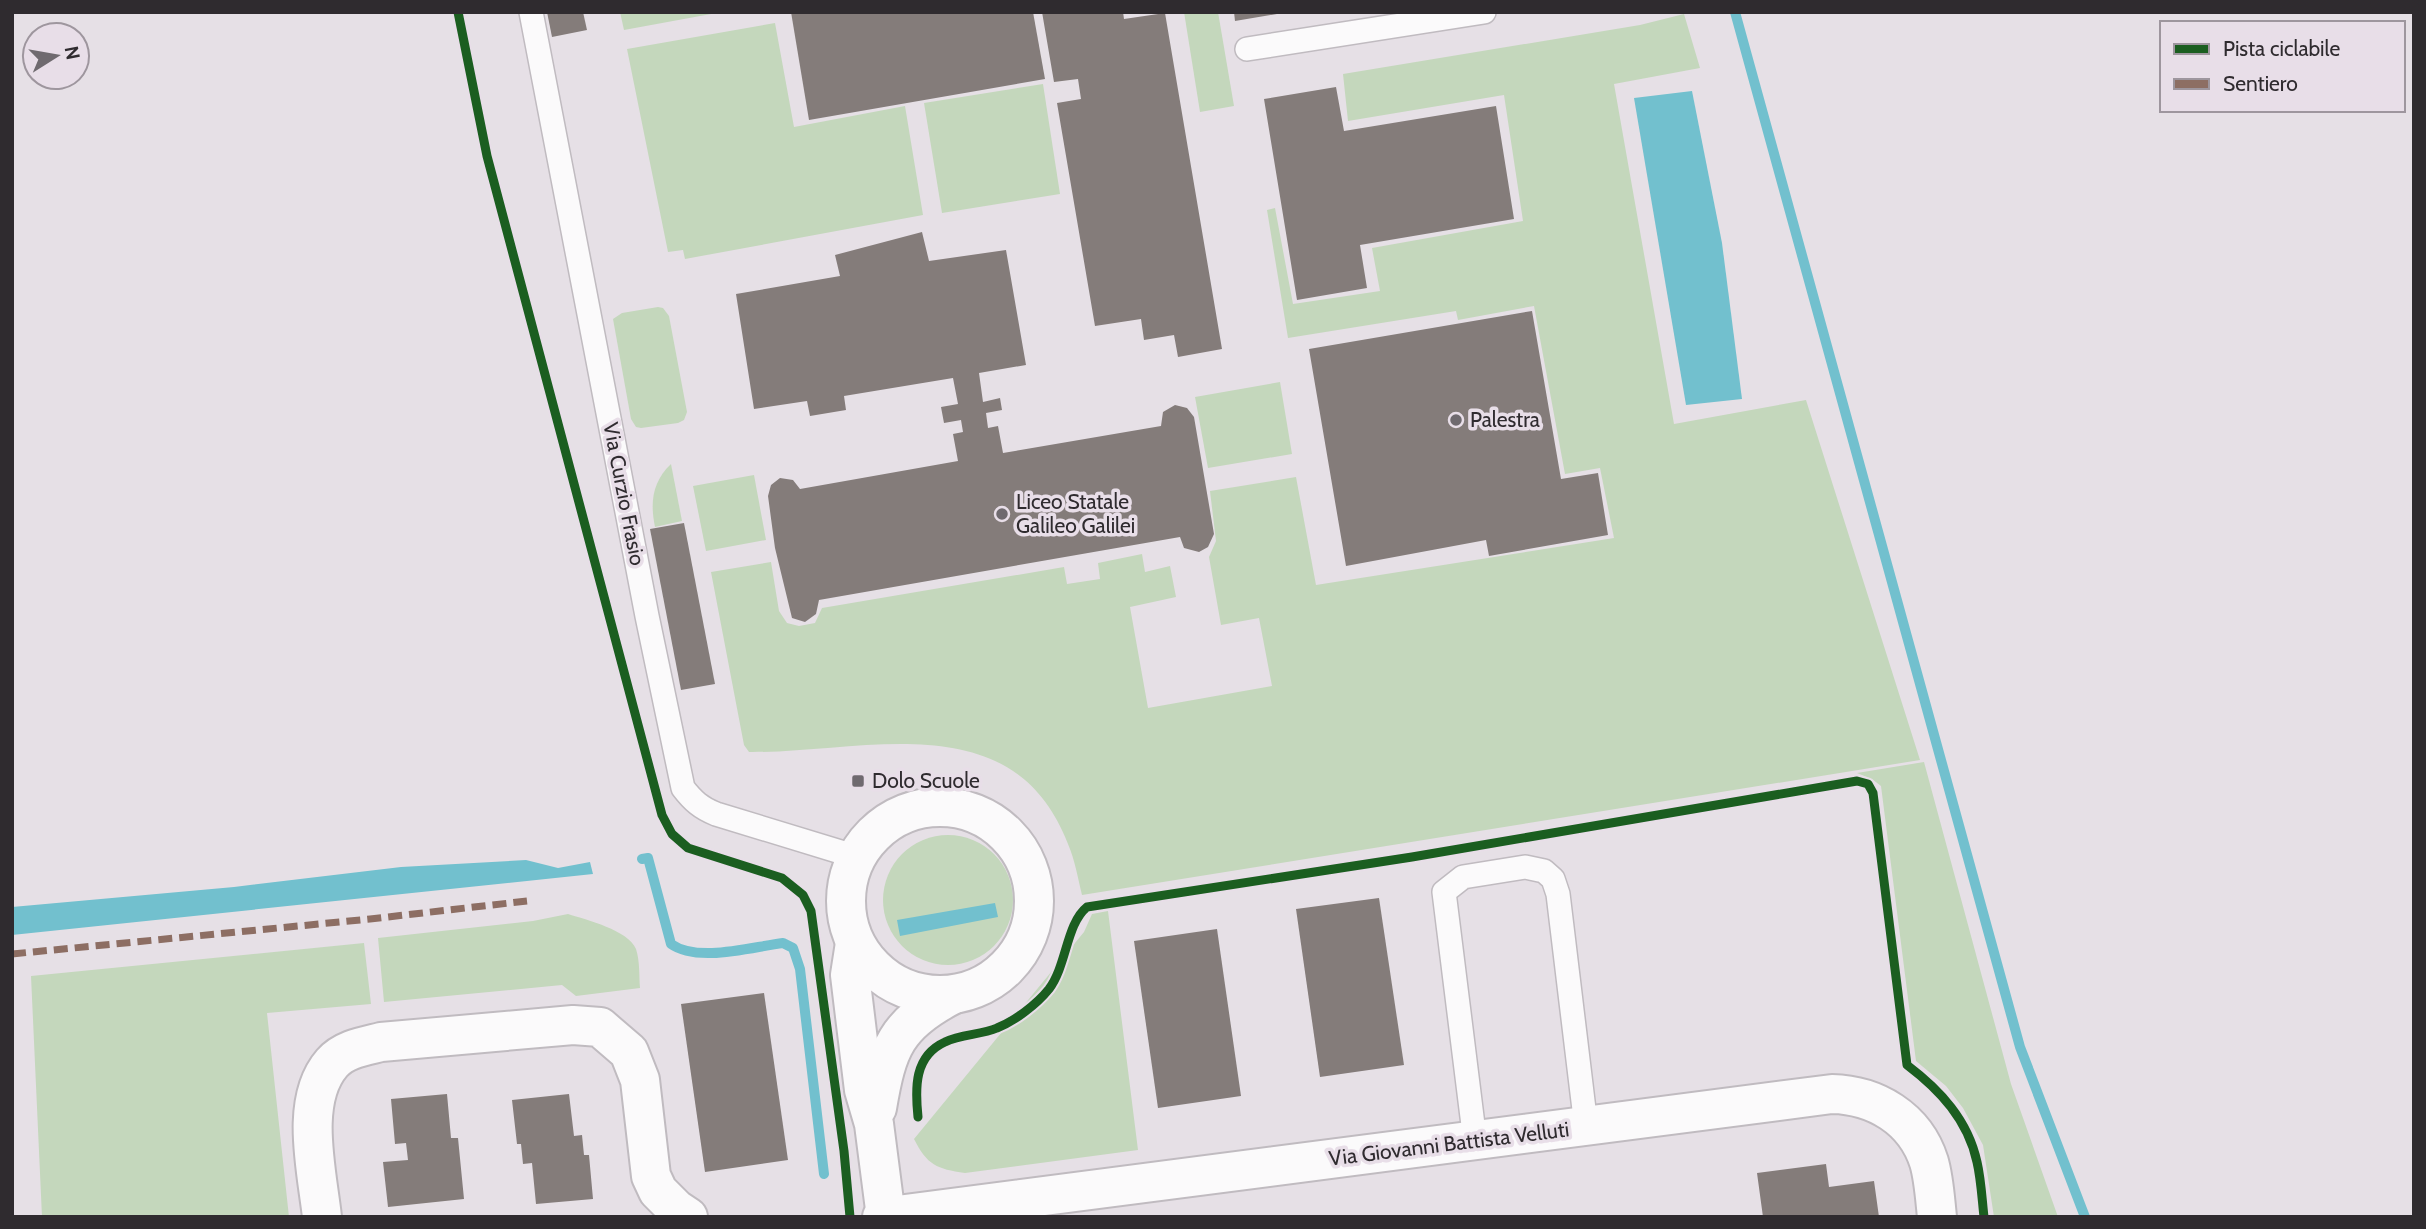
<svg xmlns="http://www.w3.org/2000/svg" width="2426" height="1229" font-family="Cabin,sans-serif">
  <rect width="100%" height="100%" fill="#e6e0e6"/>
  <!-- green -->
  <g fill="#c4d7bc">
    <path d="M620,12H722L624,30Z"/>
    <path d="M1184,12H1218L1234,106L1200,112Z"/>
    <path d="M1684,14L1700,68L1614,84L1674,424L1806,400L1920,760L1082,895C1078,879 1075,860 1068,844C1013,702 865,753 749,752L744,745L711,572L771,562L779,611L787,623L799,626L815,623L822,608L1064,567L1067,584L1100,579L1098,563L1142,554L1145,572L1170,566L1176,597L1130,607L1148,708L1272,686L1259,618L1221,625L1209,557L1216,541L1210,491L1296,477L1316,585L1614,538L1600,468L1565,474L1534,306L1458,320L1456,311L1288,338L1267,210L1275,208L1293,304L1380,291L1372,248L1523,221L1504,95L1348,121L1343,74L1640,25Z"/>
    <path d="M775,23L794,127L905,106L923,215L685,259L683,250L668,252L627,49Z"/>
    <path d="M1043,84L1060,194L942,213L924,103Z"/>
    <path d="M658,307L663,308L669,316L687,412L684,420L678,423L641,428L636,427L631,419L613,319L622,313Z"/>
    <path d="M1280,382L1292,454L1208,468L1195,397Z"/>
    <path d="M671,464L682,521L655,527C650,503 652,482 671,464Z"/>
    <path d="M754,475L766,540L706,551L693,486Z"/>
    <path d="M1924,762L2011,1084L2058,1217H1994L1983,1145L1963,1108L1946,1086L1916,1061L1881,786L1872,779L1857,773Z"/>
    <circle cx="948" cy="900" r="65"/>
    <path d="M1108,911L1138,1150L965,1173C937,1169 927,1165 914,1139L1084,932L1092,914Z"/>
    <path d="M568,914C587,920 628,930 636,949C640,961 639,976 640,988L576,996L562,985L384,1002L378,938L533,921Z"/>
    <path d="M364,943L371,1004L267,1013L289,1217H42L31,976Z"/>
  </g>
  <!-- water -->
  <g fill="#72c0ce">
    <path d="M1692,91L1722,243L1742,399L1686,405L1634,98Z"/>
    <path d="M526,860L558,868L590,862L593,874L12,935V907L234,887L401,867Z"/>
    <path d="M995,903L998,917L900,936L897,920Z"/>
  </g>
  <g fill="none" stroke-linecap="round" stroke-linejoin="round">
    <!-- stream -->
    <g stroke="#72c0ce" stroke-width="10">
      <path d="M1735,12L2020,1047L2085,1217"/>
      <path d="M642,859L648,858L671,944C698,963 751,947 783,943L793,948L800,969L824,1174"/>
    </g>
  </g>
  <!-- building -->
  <g fill="#847c7a">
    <path d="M547,12H583L587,30L552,37Z"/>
    <path d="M791,12H1033L1045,79L809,120Z"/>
    <path d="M1042,12H1123L1124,19L1165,13L1222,349L1178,357L1174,335L1144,340L1141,319L1095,326L1057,103L1081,99L1078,79L1054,82Z"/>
    <path d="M1234,12H1277V14L1235,21Z"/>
    <path d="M1336,87L1344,131L1496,106L1514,219L1360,245L1367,288L1297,300L1264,99Z"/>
    <path d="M922,232L929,261L1006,250L1026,365L979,373L983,402L1000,398L1002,410L986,413L988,428L998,426L1003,453L1161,426L1163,412L1175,405L1187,408L1194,417L1214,534L1208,547L1199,552L1184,548L1180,537L819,600L816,614L805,622L792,618L775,548L768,496L771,485L780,478L793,480L800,489L958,461L953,434L963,432L961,420L944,423L941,407L958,404L953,378L844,396L846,410L810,416L807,401L754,409L736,294L840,276L835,255Z"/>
    <path d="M1532,311L1561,479L1598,473L1608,535L1489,556L1486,540L1346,566L1309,349Z"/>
    <path d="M684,523L715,684L681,690L650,529Z"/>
    <path d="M1379,898L1404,1065L1320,1077L1296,909Z"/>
    <path d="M1217,929L1241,1096L1158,1108L1134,941Z"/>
    <path d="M764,993L788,1160L705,1172L681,1004Z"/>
    <path d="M447,1094L451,1138H458L464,1199L388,1207L383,1162L408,1160L406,1143L395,1144L391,1099Z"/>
    <path d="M569,1094L574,1136L582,1135L584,1155H589L593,1199L536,1204L532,1163L523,1164L521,1144H517L512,1100Z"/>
    <path d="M1826,1164L1829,1187L1874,1181L1879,1217H1763L1757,1173Z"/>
  </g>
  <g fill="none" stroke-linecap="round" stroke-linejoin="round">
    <!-- service casing -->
    <g stroke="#c0bbc0" stroke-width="26">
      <g id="service">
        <path d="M531,12L647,616L683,788C693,801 701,808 716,814L857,857"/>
        <path d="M1247,49L1484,12"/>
        <path d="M1475,1141L1444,892L1463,877L1525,867L1544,871L1553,879L1558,894L1586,1126"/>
      </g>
    </g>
    <!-- minor casing -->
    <g stroke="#c0bbc0" stroke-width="42">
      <g id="minor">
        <circle cx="940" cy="901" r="94"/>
        <path d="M855,943L850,975L864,1090L874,1124L886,1217"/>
        <path d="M877,1108C887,1048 896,1024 952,995"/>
        <path d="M322,1217C317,1171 299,1101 332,1063C344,1049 365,1046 381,1042L573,1025L600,1027L629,1052L640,1080L651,1176L658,1191L676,1209L688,1217"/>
        <path d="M882,1217L1832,1094C1875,1095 1915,1118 1929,1162C1934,1179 1935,1199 1937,1217"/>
      </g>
    </g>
    <!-- service -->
    <use href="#service" stroke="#fbfafb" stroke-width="23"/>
    <!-- minor -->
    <use href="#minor" stroke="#fbfafb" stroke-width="38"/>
    <!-- quiet -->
    <path stroke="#8d6e63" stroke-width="7" stroke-dasharray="14 7" stroke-linecap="butt" d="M12,954L370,919L527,901"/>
    <!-- cycleway casing -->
    <g stroke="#e8dee8" stroke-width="13">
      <g id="cycleway">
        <path d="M458,12L487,156L662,815L672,834L688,848L782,878L803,895L811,911L844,1151L850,1217"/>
        <path d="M918,1117C915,1088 914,1056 945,1042C961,1034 981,1035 997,1028C1015,1021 1037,1004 1049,989C1067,965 1066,924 1087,907L1412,857L1857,781L1868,784L1873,793L1907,1065C1940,1090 1968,1120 1977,1162C1981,1179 1982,1199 1984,1217"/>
      </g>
    </g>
    <!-- cycleway -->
    <use href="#cycleway" stroke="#1b5e20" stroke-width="9"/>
  </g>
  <!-- markers -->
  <g fill="#6f6a6f" stroke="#e8dee8" stroke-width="2.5">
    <circle cx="1456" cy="420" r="7"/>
    <circle cx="1002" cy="514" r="7"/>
    <rect x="851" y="774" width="14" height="14" rx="3.5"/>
  </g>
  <g text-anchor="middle" stroke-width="7" stroke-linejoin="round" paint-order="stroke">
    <!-- poi labels -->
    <g font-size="21" fill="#2f2b2f" stroke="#e8dee8" text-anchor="start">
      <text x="1470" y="427">Palestra</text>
      <text x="1016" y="509">Liceo Statale<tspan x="1016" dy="24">Galileo Galilei</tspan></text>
      <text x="872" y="788">Dolo Scuole</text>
    </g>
    <!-- street labels -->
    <g font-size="21" fill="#2f2b2f" stroke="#e8dee8">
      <text transform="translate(624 494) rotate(79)" y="7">Via Curzio Frasio</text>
      <text transform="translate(1449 1144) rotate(-7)" y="7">Via Giovanni Battista Velluti</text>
    </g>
  </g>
  <!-- border -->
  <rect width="2426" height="1229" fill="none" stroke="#2f2b2f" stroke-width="28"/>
  <!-- legend -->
  <rect x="2160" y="21" width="245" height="91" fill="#e8dee8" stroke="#9e969e" stroke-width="2"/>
  <rect x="2174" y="44" width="35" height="10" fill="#1b5e20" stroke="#9e969e" stroke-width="2"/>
  <text x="2223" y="56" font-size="21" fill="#2f2b2f">Pista ciclabile</text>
  <rect x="2174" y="79" width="35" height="10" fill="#8d6e63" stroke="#9e969e" stroke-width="2"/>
  <text x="2223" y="91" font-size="21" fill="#2f2b2f">Sentiero</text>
  <!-- north arrow -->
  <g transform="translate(56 56) rotate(79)"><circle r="33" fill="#e8dee8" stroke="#9e969e" stroke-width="2"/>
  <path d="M0-5L12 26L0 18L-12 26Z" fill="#6f6a6f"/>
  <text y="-10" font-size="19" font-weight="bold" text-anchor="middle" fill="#2f2b2f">N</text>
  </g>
</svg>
